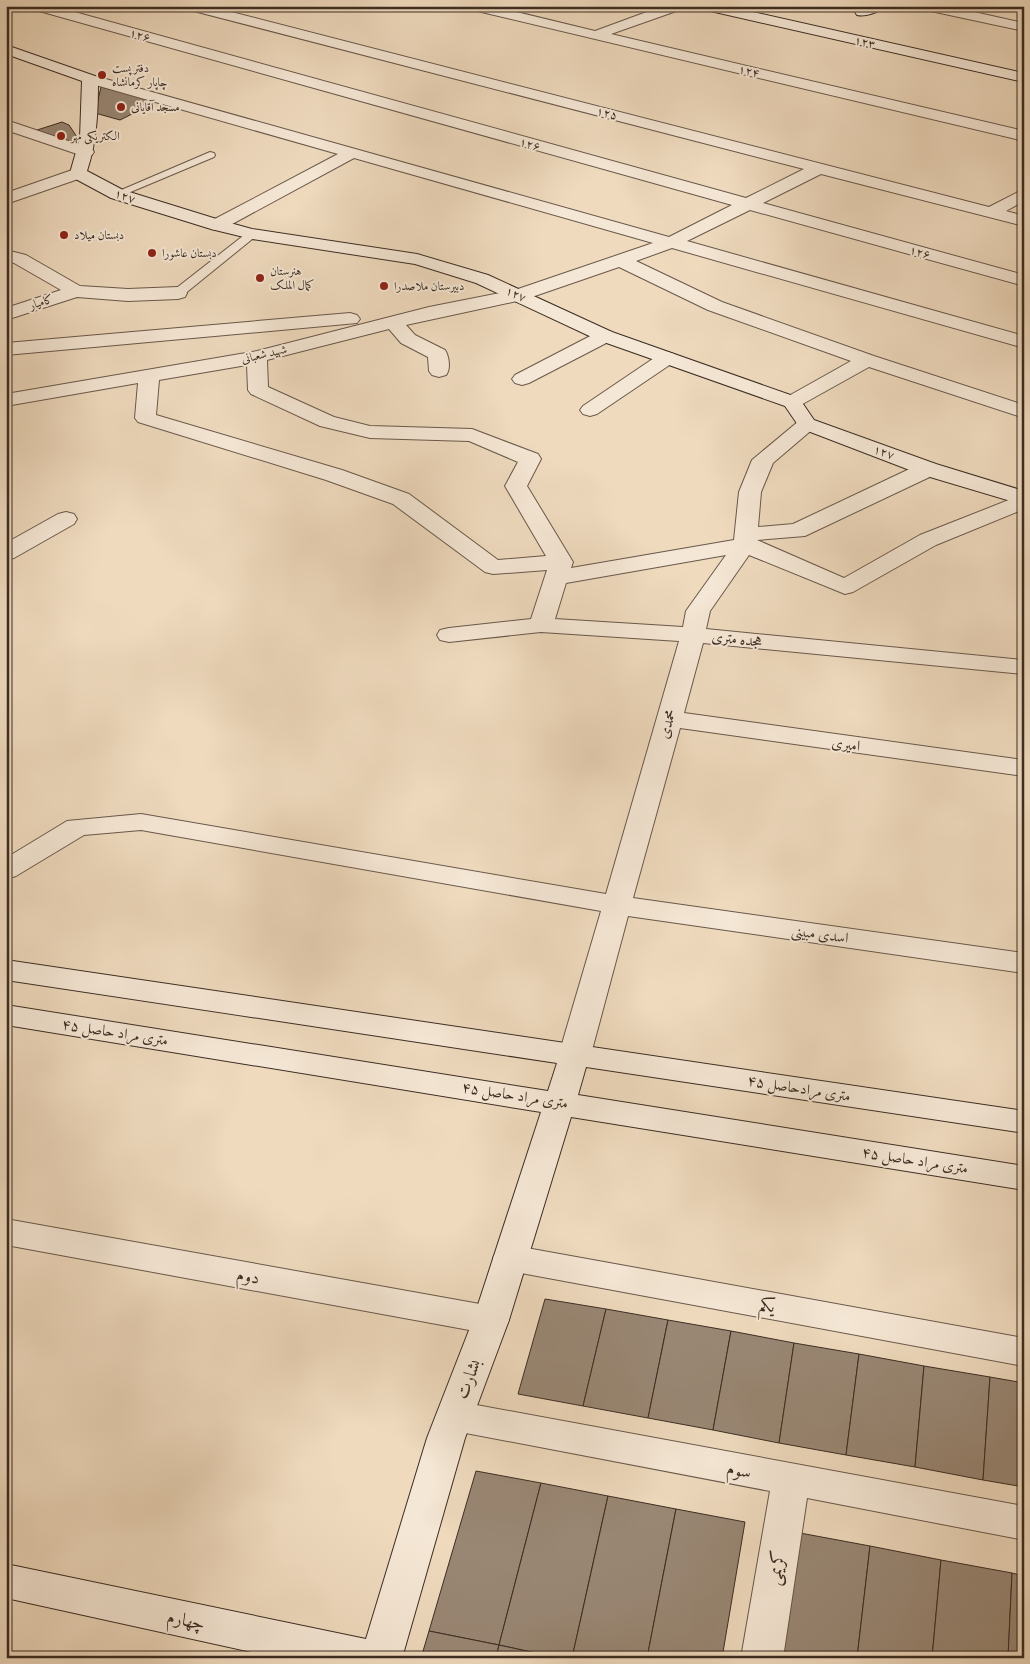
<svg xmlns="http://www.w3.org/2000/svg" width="1030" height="1664" font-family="'Libre Bodoni',Amiri,serif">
  <rect width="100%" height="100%" fill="#efdabe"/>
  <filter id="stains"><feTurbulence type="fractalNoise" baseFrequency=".004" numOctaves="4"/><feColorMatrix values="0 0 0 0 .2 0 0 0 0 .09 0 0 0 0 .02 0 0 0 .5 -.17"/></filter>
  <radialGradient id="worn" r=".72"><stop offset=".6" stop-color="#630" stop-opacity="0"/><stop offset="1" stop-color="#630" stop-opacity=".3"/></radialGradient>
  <!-- building -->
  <g fill="#998774" stroke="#3c2d23">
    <path d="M101,87L158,101L120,120L95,113Z"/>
    <path d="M62,122L69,125L79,140L64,142L34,131Z"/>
    <path d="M545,1299L606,1309L583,1406L518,1394Z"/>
    <path d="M606,1309L668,1320L648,1418L583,1406Z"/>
    <path d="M668,1320L731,1331L713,1430L648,1418Z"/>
    <path d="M731,1331L794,1343L779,1443L713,1430Z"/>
    <path d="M794,1343L859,1354L846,1455L779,1443Z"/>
    <path d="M859,1354L924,1366L915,1467L846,1455Z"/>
    <path d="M924,1366L990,1377L983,1480L915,1467Z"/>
    <path d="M990,1377L1024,1383V1487L983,1480Z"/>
    <path d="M476,1471L541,1483L499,1645L429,1631Z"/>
    <path d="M541,1483L608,1496L572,1658H559L499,1645Z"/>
    <path d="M608,1496L676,1509L647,1658H572Z"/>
    <path d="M676,1509L745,1522L722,1658H647Z"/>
    <path d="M800,1533L870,1546L857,1658H782Z"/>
    <path d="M870,1546L941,1560L932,1658H857Z"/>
    <path d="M941,1560L1012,1573L1008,1658H932Z"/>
    <path d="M1012,1573L1024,1576V1658H1008Z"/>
    <path d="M429,1631L499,1645L496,1658H421Z"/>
    <path d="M499,1645L559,1658H496Z"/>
  </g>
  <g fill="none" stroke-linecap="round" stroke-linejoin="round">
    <!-- lane casing -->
    <g stroke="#69584a" stroke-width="2">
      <g id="lane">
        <path d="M210,152L214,153L215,155L214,157L121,196L117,197L112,194Z"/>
        <path d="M252,231L258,234L256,236L182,296H174L172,293L174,290L248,232Z"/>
      </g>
    </g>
    <!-- street casing -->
    <g stroke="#69584a" stroke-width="2">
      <g id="street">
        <path d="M30,6H53L746,198L804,169L186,9L184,6H208L989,207L1024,189V201L1006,211L1024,216V226L821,174L763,203L1024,275V286L750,210L687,241L1024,336V348L672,248L636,261L722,302L874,356L1024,405V418L869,367L799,406L792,408L785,406L782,402L785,398L851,361L708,310L619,267L526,299L406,325L415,335L445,350C449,356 451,369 446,375L439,377L432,375L429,371L428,357L401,343L389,329L267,360L268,387L334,417L370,426L472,429L538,454L541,459L527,486L573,562L571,568L734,540L739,492L752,460L800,420L807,418L814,420L817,424L814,428L773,463L761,492L758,527L793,524L920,464L928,463L936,464L939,469L936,474L805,536L757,540L844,578L920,535L1024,494V509L936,545L853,592L845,594L749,555L710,611L706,629L1024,660V674L703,643L684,713L1024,760V776L680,728L633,898L1024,953V973L628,916L591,1054L586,1062L575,1065L564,1062L559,1054L601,911L141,830L84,835L16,876L6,879V858L67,821L141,814L606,894L679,641L541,632L449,642L440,640L437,635L440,630L449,628L531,619L547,570L493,574L485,572L393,504L326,480L138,422L135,418L138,383L6,406V394L257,351L429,307L515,290L653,243L354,158L223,229L217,230L211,229L208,225L211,221L338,154L85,82L82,79L85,76H95L669,237L732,205L32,9ZM247,365L248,390L251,394L320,426L370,438L469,441L518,462L505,486L546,556L498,560L409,494L342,470L156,415L159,380ZM726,555L686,611L683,627L555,619L566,583Z"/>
        <path d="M466,6H492L595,31L663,6H684L682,9L611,34L1024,131V141L473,10Z"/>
        <path d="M919,6H947L1024,23V31L926,10Z"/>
        <path d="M6,120L92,149L94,152L92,155L86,157L6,130Z"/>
        <path d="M78,168L84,169L86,173L84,177L6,204V193Z"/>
        <path d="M6,250L26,255L80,286L128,289L178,287L185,289L187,293L185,297L178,299L128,301L77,297L6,320V308L61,290L14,263L6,261Z"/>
        <path d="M350,313L357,315L360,319L357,323L6,355V343Z"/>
        <path d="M605,330L612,332L615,336L612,340L529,383L522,385L515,383L512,379L515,375L598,332Z"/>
        <path d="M667,352L674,354L677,358L674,362L597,414L590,416L583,414L580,410L583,406L660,354Z"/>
        <path d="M66,512L74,514L77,519L74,524L14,558L6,560V543L58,514Z"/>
        <path d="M6,1219L491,1306L504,1310L509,1320L504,1330L491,1334L6,1245Z"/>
        <path d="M510,1245L1024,1338V1366L510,1271L498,1267L493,1258L498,1249Z"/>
        <path d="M455,1401L1024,1506V1540L807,1498L783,1658H741L770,1491L455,1431L442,1427L436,1416L442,1405Z"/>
      </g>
    </g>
    <!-- secondary casing -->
    <g stroke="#3c2d23" stroke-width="2">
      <g id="secondary">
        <path d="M699,6H726L1024,73V82L706,10Z"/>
        <path d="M865,6H885C879,12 866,17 857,15L855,12Z"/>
        <path d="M6,45L95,76L98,79C98,111 97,141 87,171L123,190L223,221L252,229L417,254L488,275L612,332L799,398L814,420L936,464L1024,491V505L920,474L800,428L785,406L598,340L476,283L415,264L252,239L211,229L111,198L72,177L70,173L80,138L82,81L6,54Z"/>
        <path d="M6,960L1024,1111V1133L586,1067L578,1095L1024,1166V1190L571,1117L509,1320L465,1438L402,1658H279L6,1598V1564L366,1639L427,1438L473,1320L541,1112L6,1025V1005L548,1091L557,1063L6,980Z"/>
      </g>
    </g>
    <!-- lane -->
    <use href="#lane" fill="#f5e7d5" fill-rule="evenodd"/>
    <!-- street -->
    <use href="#street" fill="#f5e7d5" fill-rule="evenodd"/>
    <!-- secondary -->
    <use href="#secondary" fill="#f5e7d5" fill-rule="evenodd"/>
  </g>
  <!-- markers -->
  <g fill="#8f2418" stroke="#f5e7d5" stroke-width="2">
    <circle cx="102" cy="75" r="5"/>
    <circle cx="121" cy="107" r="5"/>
    <circle cx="61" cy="136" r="5"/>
    <circle cx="64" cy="235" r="5"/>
    <circle cx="152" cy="253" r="5"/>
    <circle cx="260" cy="278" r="5"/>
    <circle cx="384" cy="286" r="5"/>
  </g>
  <g text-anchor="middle" stroke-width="4" stroke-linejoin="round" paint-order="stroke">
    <!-- far-street labels -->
    <g font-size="12" fill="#3c2d23" stroke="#f5e7d5">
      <text transform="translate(140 35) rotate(16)" y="4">۱۲۶</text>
      <text transform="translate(865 42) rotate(13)" y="4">۱۲۳</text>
      <text transform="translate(749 71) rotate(13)" y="4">۱۲۴</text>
      <text transform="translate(607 113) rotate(14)" y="4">۱۲۵</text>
      <text transform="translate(530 144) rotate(16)" y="4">۱۲۶</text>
      <text transform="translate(125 196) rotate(20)" y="4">۱۲۷</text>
      <text transform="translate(920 252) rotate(16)" y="4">۱۲۶</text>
      <text transform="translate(516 294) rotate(24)" y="4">۱۲۷</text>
      <text transform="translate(41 302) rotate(-18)" y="4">کامیار</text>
      <text transform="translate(264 354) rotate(-13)" y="4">شهید شعبانی</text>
      <text transform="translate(884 452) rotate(20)" y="4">۱۲۷</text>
    </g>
    <!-- far-poi labels -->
    <g font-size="12" fill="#3c2d23" stroke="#f5e7d5" text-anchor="start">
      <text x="112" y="72">دفتر پست<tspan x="112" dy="14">چاپار کرمانشاه</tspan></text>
      <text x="131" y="111">مسجد آقایانی</text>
      <text x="71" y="140">الکتریکی مهر</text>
      <text x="74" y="239">دبستان میلاد</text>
      <text x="162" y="257">دبستان عاشورا</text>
      <text x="270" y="275">هنرستان<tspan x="270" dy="14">کمال الملک</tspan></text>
      <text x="394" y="290">دبیرستان ملاصدرا</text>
    </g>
    <!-- street labels -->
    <g font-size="15" fill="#3c2d23" stroke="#f5e7d5">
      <text transform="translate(737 639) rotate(6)" y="5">هجده متری</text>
      <text transform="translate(667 724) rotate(-74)" y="5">محمدی</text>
      <text transform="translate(846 744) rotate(8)" y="5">امیری</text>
      <text transform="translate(820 934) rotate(8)" y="5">اسدی مبینی</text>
      <text transform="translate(115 1032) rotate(9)" y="5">۴۵ متری مراد حاصل</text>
      <text transform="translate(799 1088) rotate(9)" y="5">۴۵ متری مرادحاصل</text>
      <text transform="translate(515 1095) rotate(9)" y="5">۴۵ متری مراد حاصل</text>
      <text transform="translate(915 1160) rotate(9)" y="5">۴۵ متری مراد حاصل</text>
    </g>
    <!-- near-street labels -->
    <g font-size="18" fill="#3c2d23" stroke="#f5e7d5">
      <text transform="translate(248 1276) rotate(10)" y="6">دوم</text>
      <text transform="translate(767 1305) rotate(10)" y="6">یکم</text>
      <text transform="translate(468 1379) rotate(-69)" y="6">بشارت</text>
      <text transform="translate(739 1470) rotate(11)" y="6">سوم</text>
      <text transform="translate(776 1568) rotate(-81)" y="6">کریمی</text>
      <text transform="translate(186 1620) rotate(12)" y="6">چهارم</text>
    </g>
  </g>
  <!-- margin -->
  <rect width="1030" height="1664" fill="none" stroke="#efdabe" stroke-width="25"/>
  <rect x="8" y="8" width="1015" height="1649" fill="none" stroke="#3c2d23" stroke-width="2.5"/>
  <rect x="12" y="12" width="1005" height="1639" fill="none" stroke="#3c2d23"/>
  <rect width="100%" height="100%" filter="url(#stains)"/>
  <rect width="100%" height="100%" fill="url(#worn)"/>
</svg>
